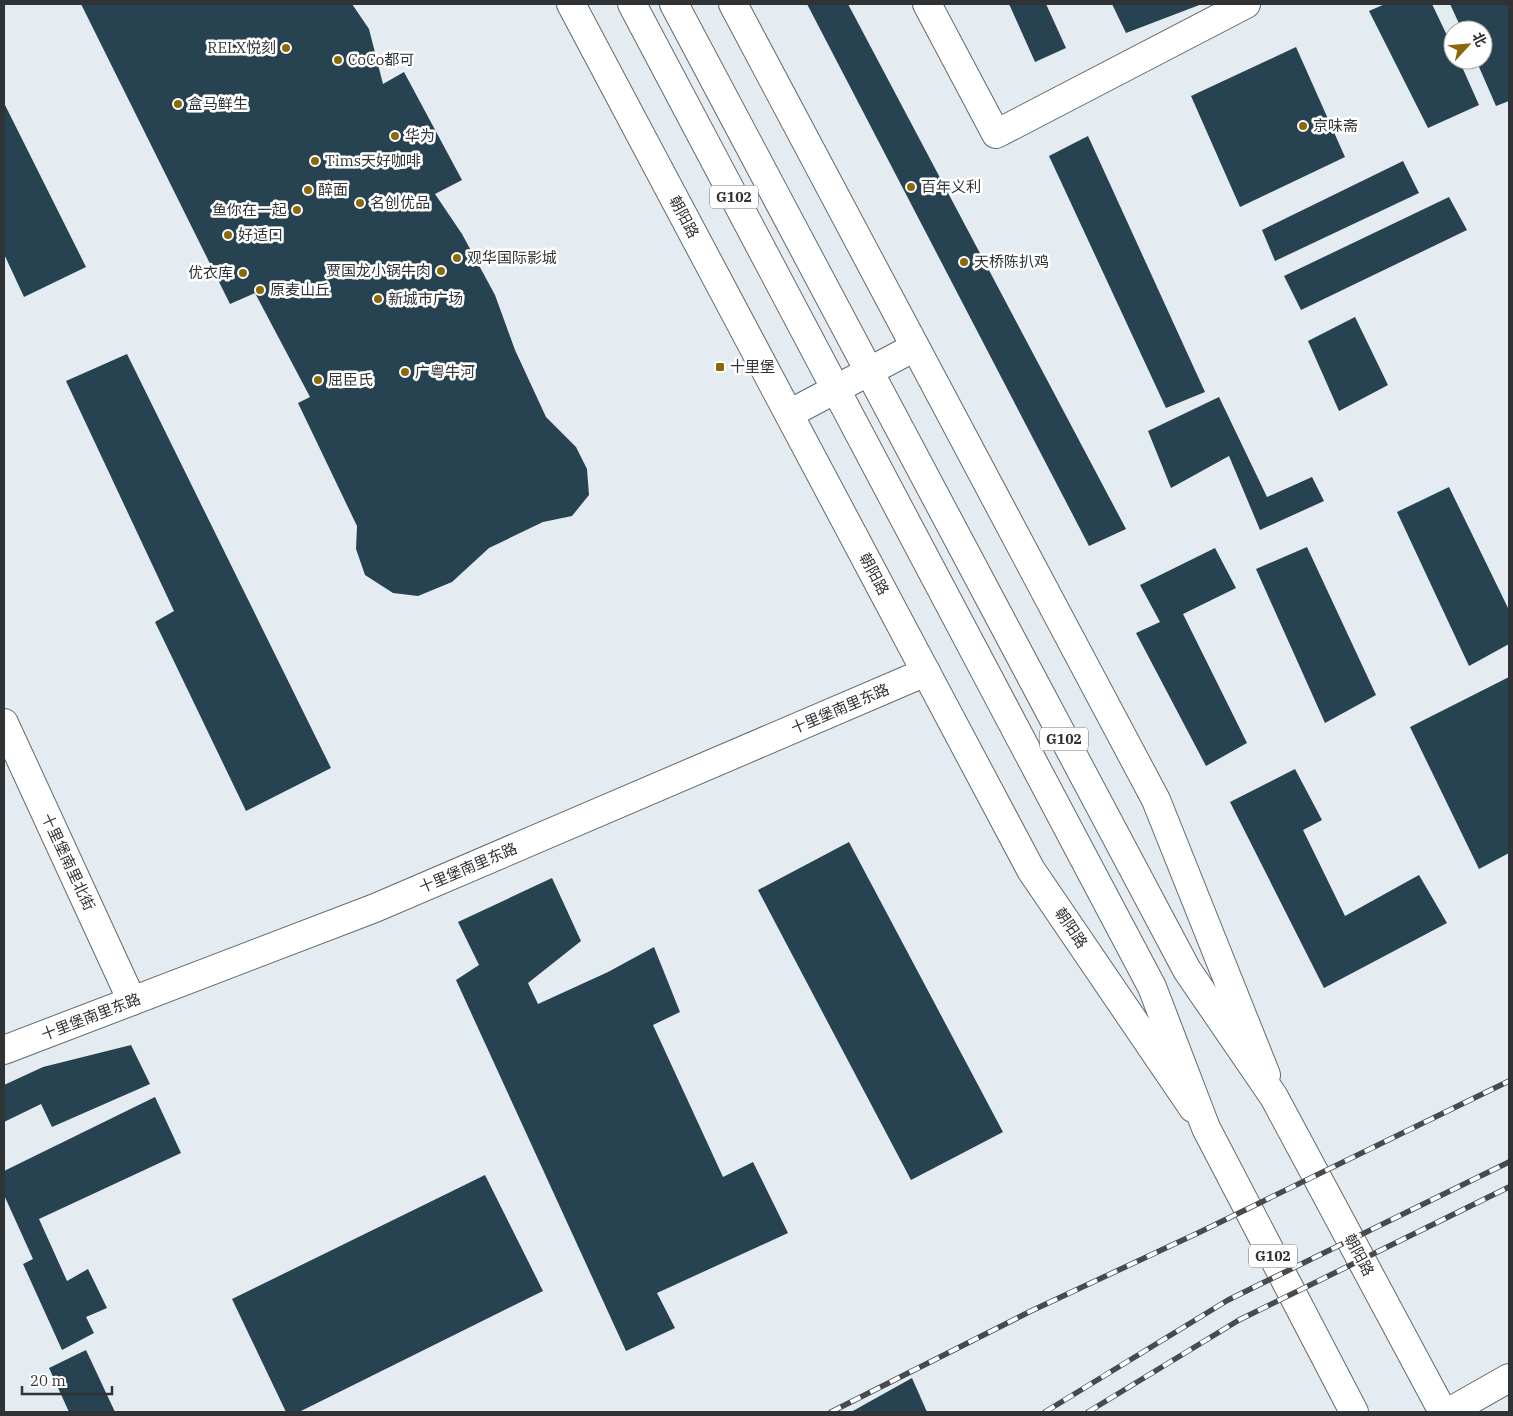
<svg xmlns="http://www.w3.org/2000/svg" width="1513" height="1416" font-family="'IBM Plex Serif','Noto Sans SC',serif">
  <rect width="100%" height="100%" fill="#e4ecf2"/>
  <!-- building -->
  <g fill="#274251">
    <path d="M81,4H352L369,29L383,84L404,72L462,180L435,194L462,234L495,295L515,350L546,417L576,447L587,469L589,495L572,516L543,522L489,548L452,582L418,596L393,593L365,575L356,549L357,526L298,403L310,397L255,293L230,304Z"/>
    <path d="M807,4H848L1126,529L1089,546Z"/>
    <path d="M1009,4H1046L1066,48L1035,62Z"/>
    <path d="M1112,4H1202L1126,33Z"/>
    <path d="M1385,4H1432L1453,48V60H1459L1479,105L1428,128L1369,11Z"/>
    <path d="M1450,4H1509V101L1496,106L1476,60H1483V30H1462Z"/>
    <path d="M1296,47L1345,157L1240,207L1191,96Z"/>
    <path d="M4,103L86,267L24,297L4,254Z"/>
    <path d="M1088,136L1205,392L1166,408L1049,156Z"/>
    <path d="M1403,161L1419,193L1275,261L1262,230Z"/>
    <path d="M1449,197L1467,230L1301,310L1284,276Z"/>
    <path d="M1355,317L1388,385L1339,411L1308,341Z"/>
    <path d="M127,354L331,768L246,811L155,622L174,611L66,381Z"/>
    <path d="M1219,397L1267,497L1312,477L1324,501L1260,530L1229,456L1171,488L1148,431Z"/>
    <path d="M1449,487L1509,610V644L1469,666L1397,512Z"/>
    <path d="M1307,547L1376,695L1325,723L1256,569Z"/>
    <path d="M1215,548L1236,588L1183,614L1247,743L1206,766L1136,633L1160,622L1140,585Z"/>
    <path d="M1509,677V853L1479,869L1410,727Z"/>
    <path d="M1295,769L1322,820L1303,830L1345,916L1419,875L1447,923L1324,988L1230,802Z"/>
    <path d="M849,842L1003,1132L911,1180L758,890Z"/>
    <path d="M552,878L581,941L528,983L538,1004L608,972L654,947L680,1012L653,1025L723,1177L753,1162L788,1233L657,1293L675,1328L626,1351L456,980L479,965L458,922Z"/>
    <path d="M131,1045L150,1084L52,1127L41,1104L4,1122V1085L43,1067Z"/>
    <path d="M155,1097L181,1153L39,1219L67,1281L88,1269L107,1308L86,1317L94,1333L62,1350L23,1264L33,1259L4,1195V1171Z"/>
    <path d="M485,1175L543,1291L299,1412H286L232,1299Z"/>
    <path d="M86,1350L115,1412H69L49,1368Z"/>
    <path d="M912,1378L927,1412H851Z"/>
  </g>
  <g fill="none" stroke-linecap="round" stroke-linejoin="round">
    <!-- minor casing -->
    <g stroke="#626a6e" stroke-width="30">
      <g id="minor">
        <path d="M571,4L1031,870L1193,1108"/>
        <path d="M733,4L1156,800L1266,1075"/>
        <path d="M927,4L996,134L1246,4"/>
        <path d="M789,414L915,347"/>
        <path d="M4,723L132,1001"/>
        <path d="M4,1050L375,908L926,672"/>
        <path d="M1449,1412L1509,1378"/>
      </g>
    </g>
    <!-- highway casing -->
    <g stroke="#626a6e" stroke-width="30">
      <g id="highway">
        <path d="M632,4L1152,987L1206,1128L1354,1412"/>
        <path d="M674,4L1187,970L1274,1097L1443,1412"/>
      </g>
    </g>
    <!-- minor -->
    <use href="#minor" stroke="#fff" stroke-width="28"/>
    <!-- highway -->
    <use href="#highway" stroke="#fff" stroke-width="28"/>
    <!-- rail casing -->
    <g stroke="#474b4d" stroke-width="5.5">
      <g id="rail">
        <path d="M831,1412L1031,1311L1200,1232L1509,1081"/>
        <path d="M1045,1412L1228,1300L1509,1162"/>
        <path d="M1088,1412L1239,1320L1509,1187"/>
      </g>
    </g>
    <!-- rail -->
    <use href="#rail" stroke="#fff" stroke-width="4" stroke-dasharray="11" stroke-linecap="butt"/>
  </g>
  <!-- markers -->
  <g fill="#8a6908" stroke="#fff" stroke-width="2">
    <circle cx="286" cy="48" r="5"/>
    <circle cx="338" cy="60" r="5"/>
    <circle cx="178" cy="104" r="5"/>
    <circle cx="1303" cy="126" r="5"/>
    <circle cx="395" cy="136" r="5"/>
    <circle cx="315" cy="161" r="5"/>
    <circle cx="911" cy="187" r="5"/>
    <circle cx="308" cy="190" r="5"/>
    <circle cx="360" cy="203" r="5"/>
    <circle cx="297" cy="210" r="5"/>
    <circle cx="228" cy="235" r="5"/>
    <circle cx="457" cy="258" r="5"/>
    <circle cx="964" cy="262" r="5"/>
    <circle cx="441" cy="271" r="5"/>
    <circle cx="243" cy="273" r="5"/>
    <circle cx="260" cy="290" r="5"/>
    <circle cx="378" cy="299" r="5"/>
    <rect x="715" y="362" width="10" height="10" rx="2.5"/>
    <circle cx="405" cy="372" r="5"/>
    <circle cx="318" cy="380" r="5"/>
  </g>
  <g text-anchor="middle" stroke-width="5" stroke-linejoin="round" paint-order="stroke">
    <!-- shield labels -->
    <g fill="#fff" stroke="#6e7072" stroke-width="1">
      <rect x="710" y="185.5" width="48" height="23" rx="4"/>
      <rect x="1040" y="727.5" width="48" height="23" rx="4"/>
      <rect x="1249" y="1244.5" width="48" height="23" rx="4"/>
    </g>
    <g font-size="14" font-weight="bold" fill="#303335">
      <text x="734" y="202">G102</text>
      <text x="1064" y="744">G102</text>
      <text x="1273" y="1261">G102</text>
    </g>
    <!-- poi labels -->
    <g font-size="15" fill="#303335" stroke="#fff" text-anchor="start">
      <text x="276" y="53" text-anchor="end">RELX悦刻</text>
      <text x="348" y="65">CoCo都可</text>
      <text x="188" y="109">盒马鲜生</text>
      <text x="1313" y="131">京味斋</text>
      <text x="405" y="141">华为</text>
      <text x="325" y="166">Tims天好咖啡</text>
      <text x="921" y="192">百年义利</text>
      <text x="318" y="195">醉面</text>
      <text x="370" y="208">名创优品</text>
      <text x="287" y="215" text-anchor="end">鱼你在一起</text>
      <text x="238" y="240">好适口</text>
      <text x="467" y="263">观华国际影城</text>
      <text x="974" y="267">天桥陈扒鸡</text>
      <text x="431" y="276" text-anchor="end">贾国龙小锅牛肉</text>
      <text x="233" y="278" text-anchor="end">优衣库</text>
      <text x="270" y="295">原麦山丘</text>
      <text x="388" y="304">新城市广场</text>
      <text x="730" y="372">十里堡</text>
      <text x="415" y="377">广粤牛河</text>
      <text x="328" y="385">屈臣氏</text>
    </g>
    <!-- street labels -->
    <g font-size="15" fill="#303335" stroke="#fff">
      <text transform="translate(684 217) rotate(62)" y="5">朝阳路</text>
      <text transform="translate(874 574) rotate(62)" y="5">朝阳路</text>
      <text transform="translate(840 709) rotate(-23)" y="5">十里堡南里东路</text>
      <text transform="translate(68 862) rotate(65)" y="5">十里堡南里北街</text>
      <text transform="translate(468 868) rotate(-23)" y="5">十里堡南里东路</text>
      <text transform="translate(1071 928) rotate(56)" y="5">朝阳路</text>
      <text transform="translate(91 1017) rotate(-21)" y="5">十里堡南里东路</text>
      <text transform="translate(1359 1255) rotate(62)" y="5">朝阳路</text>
    </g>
  </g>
  <!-- border -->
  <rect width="1513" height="1416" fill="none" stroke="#303335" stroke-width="10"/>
  <!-- north arrow -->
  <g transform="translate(1468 45) rotate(64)"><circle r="24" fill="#ffffff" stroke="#acadae"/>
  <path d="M0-4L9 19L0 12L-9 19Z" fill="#8a6908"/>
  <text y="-8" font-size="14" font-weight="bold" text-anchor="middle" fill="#303335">北</text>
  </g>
  <!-- scale -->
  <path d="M22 1386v8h90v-8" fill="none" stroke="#303335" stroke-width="2.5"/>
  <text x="30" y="1386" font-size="15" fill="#303335" stroke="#ffffff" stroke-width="4" paint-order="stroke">20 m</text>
</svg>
